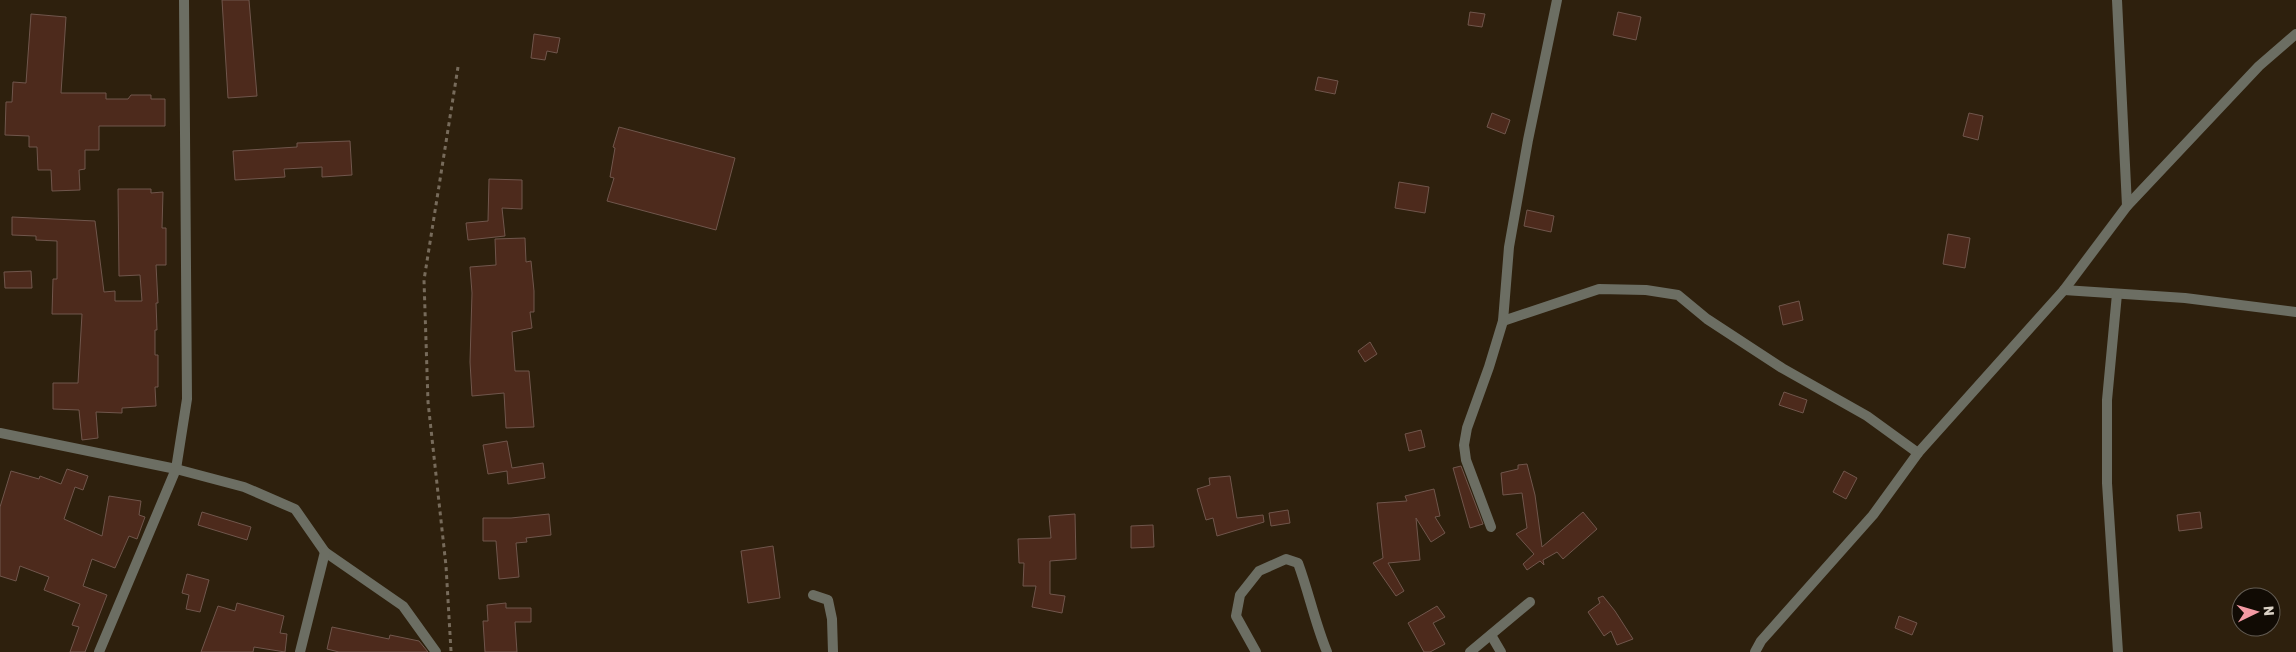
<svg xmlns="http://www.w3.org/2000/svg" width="2296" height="652" font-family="Rubik,sans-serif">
  <rect width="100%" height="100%" fill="#2e200d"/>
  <!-- building -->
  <g fill="#4d2a1c" stroke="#70564c">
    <path d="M222,0H249L257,96L228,98Z"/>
    <path d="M1470,12L1485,14L1482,27L1468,25Z"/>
    <path d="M1618,12L1641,17L1636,40L1613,35Z"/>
    <path d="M31,14L66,17L61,93H106V99H128L131,95H151V99H165V126H99V150H85V169L79,170L80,190L52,191L51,170H38L37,147H29V136L5,135L6,102H12L13,82L26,83Z"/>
    <path d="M534,34L560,38L557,53L547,51L545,60L531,58Z"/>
    <path d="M1318,77L1338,81L1335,94L1315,90Z"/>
    <path d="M1492,113L1510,120L1505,134L1487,127Z"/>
    <path d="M1969,113L1983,116L1978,140L1963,136Z"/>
    <path d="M619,127L735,158L716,230L607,201L614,178L610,177L615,148L613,147Z"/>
    <path d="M350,141L352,175L322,177V167L284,169L285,177L235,180L233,151L297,147V143Z"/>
    <path d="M489,179L522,180V209L502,208L505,236L468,240L466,223L488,221Z"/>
    <path d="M1399,182L1429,187L1425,213L1395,208Z"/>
    <path d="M118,189H151V193L163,192L162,228H166V265H156L158,303H156L157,330H155V355H158V387H155L156,406L122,408V413L96,412L98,438L82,440L79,410L53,409V383H78L82,314H52L53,279H57V241L36,240V236L12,235V217L95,221L104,292L115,291V301H142L140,275L119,276Z"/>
    <path d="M1527,210L1554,216L1551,232L1524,226Z"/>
    <path d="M1948,234L1970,238L1965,268L1943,264Z"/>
    <path d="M525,238L526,262L531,261L534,291V312H530L532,328L512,332L515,371H529L534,427L506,428L504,393L472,396L470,362L472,293L470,267L496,265L495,239Z"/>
    <path d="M31,271L32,288H5L4,272Z"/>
    <path d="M1799,301L1803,320L1783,325L1779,306Z"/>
    <path d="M1370,342L1377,354L1365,362L1358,351Z"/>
    <path d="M1784,392L1807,400L1803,413L1779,405Z"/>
    <path d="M1421,430L1425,447L1409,451L1405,434Z"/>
    <path d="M507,441L512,468L543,463L545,478L508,484L507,471L488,474L483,445Z"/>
    <path d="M1527,464L1535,495L1542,547L1583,512L1597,529L1563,559L1557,552L1543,560L1544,565L1540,561L1527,570L1523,564L1534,554L1516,534L1527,528L1522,493L1503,495L1501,473L1518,469V465Z"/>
    <path d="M1461,466L1483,524L1470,528L1453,468Z"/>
    <path d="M67,469L88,476L83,490L75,487L64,519L102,536L109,496L141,501L139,515L145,517L137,539L129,536L115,568L92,559L83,586L107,595L85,652H70L79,627L72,625L80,604L44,590L49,577L20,566L16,581L0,576V507L11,471L39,479L40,476L61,484Z"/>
    <path d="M1844,471L1857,478L1846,499L1833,492Z"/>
    <path d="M1230,476L1237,518L1263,515L1264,522L1217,536L1213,518L1206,520L1197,489L1210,485L1209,478Z"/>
    <path d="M1434,489L1440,516L1435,517L1445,533L1431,542L1416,518L1420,560L1388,563L1404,591L1396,596L1373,563L1383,558L1377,503L1407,501L1405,496Z"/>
    <path d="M1288,510L1290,523L1271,526L1269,513Z"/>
    <path d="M202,512L251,527L247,540L198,525Z"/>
    <path d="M2200,512L2202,528L2179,531L2177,515Z"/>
    <path d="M549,514L551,535L526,538L527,542L516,543L519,577L499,579L496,541H483V518H511Z"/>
    <path d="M1075,514L1076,559L1050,561V594L1065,596L1062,613L1032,607L1036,586H1023L1024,563H1019L1018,539L1051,538L1049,516Z"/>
    <path d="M1153,525L1154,547L1131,548V526Z"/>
    <path d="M773,546L780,598L748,603L741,551Z"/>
    <path d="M187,574L209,580L200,612L186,609L189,595L182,593Z"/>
    <path d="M1603,596L1615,611L1633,639L1617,645L1611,631L1604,636L1588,612L1600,603L1598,598Z"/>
    <path d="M237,603L284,616L280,633L287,634L285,652L254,647L253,652H201L218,606L235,611Z"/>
    <path d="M506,603V608H531V622H515L517,652H485L483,621H488L487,605Z"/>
    <path d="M1437,606L1445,617L1433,623L1445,644L1430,652H1424L1408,623Z"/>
    <path d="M1899,616L1917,623L1912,635L1895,628Z"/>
    <path d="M332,627L389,639L390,635L419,641L428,652H339L327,649Z"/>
  </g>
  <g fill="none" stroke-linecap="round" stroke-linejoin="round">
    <!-- path -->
    <path stroke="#776b5b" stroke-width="3" stroke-dasharray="4 4" stroke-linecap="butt" d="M451,651L446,566L428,402L424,280L458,67"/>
    <!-- street -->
    <g stroke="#6c6e63" stroke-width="10">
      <path d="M2117,0L2127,206"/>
      <path d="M2064,290L2185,298L2296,312"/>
      <path d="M2117,294L2107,400V483L2118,652"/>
      <path d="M1503,321L1599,289L1646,290L1678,295L1707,319L1782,368L1867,416L1918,453"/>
      <path d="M0,433L176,469L244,487L295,509L325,552L403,606L436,652"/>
      <path d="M1491,527L1466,460L1464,445L1467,428L1489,367L1503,321L1509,247L1528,140L1557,0"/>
      <path d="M813,595L828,600L832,619L833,652"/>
      <path d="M1491,635L1501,652"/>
      <path d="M99,652L176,469L187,399L184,0"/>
      <path d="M300,652L325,552"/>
      <path d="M1256,652L1236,616L1240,595L1259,571L1286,559L1298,563C1309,593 1315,623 1327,652"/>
      <path d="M1470,652L1530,602"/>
      <path d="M1755,652L1761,641L1873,515L1918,453L2064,290L2127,206L2259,66L2296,34"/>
    </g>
  </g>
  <!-- north arrow -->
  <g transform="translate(2256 612) rotate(85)"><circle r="24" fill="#110b04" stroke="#625b52"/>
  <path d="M0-4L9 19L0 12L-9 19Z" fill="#f49aa3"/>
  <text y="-8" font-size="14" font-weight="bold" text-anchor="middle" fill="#dbd2c6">N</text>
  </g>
</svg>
